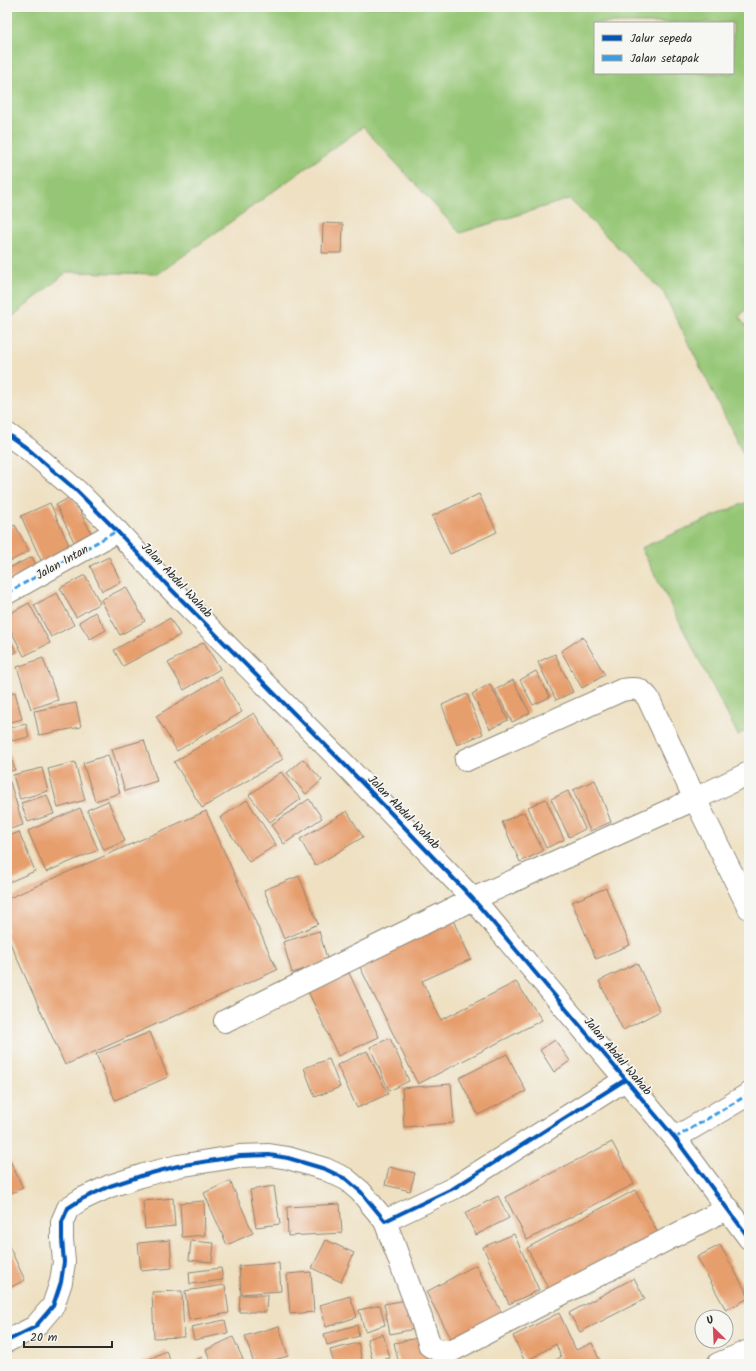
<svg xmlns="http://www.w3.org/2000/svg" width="756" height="1371" font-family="Kalam,sans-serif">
  <rect width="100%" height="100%" fill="#f6f6f2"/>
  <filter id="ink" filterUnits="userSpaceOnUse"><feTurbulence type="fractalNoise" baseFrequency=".025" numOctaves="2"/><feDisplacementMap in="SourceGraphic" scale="8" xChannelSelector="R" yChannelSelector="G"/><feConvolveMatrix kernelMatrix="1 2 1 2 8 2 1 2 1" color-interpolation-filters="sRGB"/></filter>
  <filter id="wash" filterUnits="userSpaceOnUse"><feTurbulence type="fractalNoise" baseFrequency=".012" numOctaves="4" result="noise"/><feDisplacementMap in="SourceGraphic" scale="16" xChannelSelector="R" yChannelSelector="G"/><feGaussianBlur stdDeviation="0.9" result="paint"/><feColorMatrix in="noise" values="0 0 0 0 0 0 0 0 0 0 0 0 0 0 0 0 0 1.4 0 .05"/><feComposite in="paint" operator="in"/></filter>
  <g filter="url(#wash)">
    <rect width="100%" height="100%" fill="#eee0c1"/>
    <!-- green -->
    <g fill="#95c675" stroke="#607850" fill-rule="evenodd">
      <path d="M7,7H749V306L739,317L749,330V465L663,292L569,199L460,233L363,127L158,274L67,272L7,321ZM595,23H733V73H595Z"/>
      <path d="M749,501V729L738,735L641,548Z"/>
    </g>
    <g id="blocks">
      <!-- building -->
      <g fill="#e79e6d">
        <path d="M323,223L343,224L342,253H322Z"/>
        <path d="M479,494L497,532L450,554L432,516Z"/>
        <path d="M72,496L96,542L78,550L56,505Z"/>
        <path d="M50,503L73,554L44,567L21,516Z"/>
        <path d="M15,525L29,551L7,563V529Z"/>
        <path d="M32,557L39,572L7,580V569Z"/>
        <path d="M109,557L121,582L102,591L90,566Z"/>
        <path d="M85,575L100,603L76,617L60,588Z"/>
        <path d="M126,587L145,621L120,635L101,600Z"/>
        <path d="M57,593L74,625L51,637L34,605Z"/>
        <path d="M29,603L50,643L24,656L7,623V615Z"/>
        <path d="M95,612L106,630L90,639L79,622Z"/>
        <path d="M170,618L180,635L123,666L114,650Z"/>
        <path d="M7,634L17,652L7,657Z"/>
        <path d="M583,637L605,675L582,688L561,651Z"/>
        <path d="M204,642L220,669L184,690L168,663Z"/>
        <path d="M555,654L573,692L556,700L538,662Z"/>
        <path d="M43,658L58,700L31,709L17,667Z"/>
        <path d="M536,671L550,697L533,705L520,680Z"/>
        <path d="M221,677L242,712L177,751L156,716Z"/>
        <path d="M513,680L530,713L512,722L495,690Z"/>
        <path d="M490,684L508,720L490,729L472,694Z"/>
        <path d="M15,692L22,719L7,723V694Z"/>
        <path d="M467,694L483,734L457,745L442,705Z"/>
        <path d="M76,703L81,727L39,735L34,711Z"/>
        <path d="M254,713L283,759L202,808L174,762Z"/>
        <path d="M26,724L29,737L12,741L9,728Z"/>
        <path d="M144,740L157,781L125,791L112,749Z"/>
        <path d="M7,745L15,770L7,772Z"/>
        <path d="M108,755L120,793L95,801L83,763Z"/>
        <path d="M303,759L322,780L306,794L287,773Z"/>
        <path d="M75,762L85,800L58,808L48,769Z"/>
        <path d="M42,768L48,791L20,799L13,775Z"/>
        <path d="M281,772L301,799L270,822L249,795Z"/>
        <path d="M595,780L611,822L590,831L573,790Z"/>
        <path d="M10,782L23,825L7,830V783Z"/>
        <path d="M568,791L585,829L569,837L551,799Z"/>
        <path d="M47,795L54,814L28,822L21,803Z"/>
        <path d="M309,799L322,818L284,844L271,825Z"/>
        <path d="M546,799L564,840L546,848L528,807Z"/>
        <path d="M247,800L276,845L249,862L220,818Z"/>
        <path d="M108,801L125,841L104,850L87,810Z"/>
        <path d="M80,808L98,850L46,872L28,831Z"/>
        <path d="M206,811L277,970L65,1065L7,936V899Z"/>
        <path d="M347,811L363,837L315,866L300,839Z"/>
        <path d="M524,812L543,851L520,862L502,822Z"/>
        <path d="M19,832L35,871L7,883V837Z"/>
        <path d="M299,876L318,924L284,939L264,890Z"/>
        <path d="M606,888L630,945L596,959L572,902Z"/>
        <path d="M451,916L471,959L422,981L441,1020L516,982L542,1020L418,1084L358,963Z"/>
        <path d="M319,931L328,962L292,973L283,942Z"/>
        <path d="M637,963L660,1011L623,1030L599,981Z"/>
        <path d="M349,973L379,1037L338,1056L308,991Z"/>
        <path d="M150,1032L168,1077L115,1100L96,1054Z"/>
        <path d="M390,1038L409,1081L389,1091L370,1047Z"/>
        <path d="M555,1040L570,1061L554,1072L540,1050Z"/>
        <path d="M367,1051L388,1094L357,1108L337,1065Z"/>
        <path d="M507,1054L526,1091L478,1115L459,1078Z"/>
        <path d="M329,1059L340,1087L315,1097L304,1068Z"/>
        <path d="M451,1084L454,1123L404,1127L402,1088Z"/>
        <path d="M612,1142L634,1184L527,1240L505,1197Z"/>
        <path d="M7,1154L23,1188L7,1195Z"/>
        <path d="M389,1167L415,1173L410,1191L385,1185Z"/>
        <path d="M230,1181L253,1233L227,1245L204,1193Z"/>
        <path d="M274,1186L280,1224L256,1227L250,1190Z"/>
        <path d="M635,1190L661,1239L553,1297L527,1248Z"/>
        <path d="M498,1196L509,1218L476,1235L465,1213Z"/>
        <path d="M173,1198L175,1226L145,1229L143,1201Z"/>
        <path d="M204,1201L205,1235L182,1237L180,1203Z"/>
        <path d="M340,1204L342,1233L288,1236L287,1207Z"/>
        <path d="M514,1234L539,1290L509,1304L483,1247Z"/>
        <path d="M170,1240L172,1268L141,1271L138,1243Z"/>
        <path d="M326,1240L354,1253L341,1282L312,1268Z"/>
        <path d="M191,1241L214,1243L212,1262L189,1260Z"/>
        <path d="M7,1242L25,1280L7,1289Z"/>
        <path d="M720,1245L749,1297V1298L726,1310L697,1257Z"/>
        <path d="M279,1263L281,1291L241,1294L239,1266Z"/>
        <path d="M476,1265L503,1315L453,1342L426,1292Z"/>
        <path d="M221,1268L223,1280L190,1284L189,1272Z"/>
        <path d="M311,1272L314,1312L290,1314L287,1274Z"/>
        <path d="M634,1278L645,1299L580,1332L569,1313Z"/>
        <path d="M225,1285L229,1313L189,1320L185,1291Z"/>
        <path d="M182,1291L184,1337L154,1338L152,1292Z"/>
        <path d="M240,1295H267L266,1312H239Z"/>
        <path d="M350,1296L357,1317L326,1327L320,1305Z"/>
        <path d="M413,1299L419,1328L390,1334L384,1304Z"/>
        <path d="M380,1305L385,1325L365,1331L359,1310Z"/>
        <path d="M559,1313L576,1350L592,1343L601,1364H548L561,1357L556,1344L525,1362L513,1336Z"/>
        <path d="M225,1320L228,1333L194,1340L191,1327Z"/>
        <path d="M357,1325L359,1336L327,1345L324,1334Z"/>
        <path d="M279,1326L288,1356L261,1364H254L245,1336Z"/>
        <path d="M383,1334L390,1358L373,1362L367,1339Z"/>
        <path d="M233,1337L245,1364H212L206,1350Z"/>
        <path d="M422,1337L428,1364H399L394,1343Z"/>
        <path d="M358,1343L363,1364H334L330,1350Z"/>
        <path d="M166,1351L172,1364H139Z"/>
        <path d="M202,1357L205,1364H187Z"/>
      </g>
    </g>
  </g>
  <g filter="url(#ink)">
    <use href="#blocks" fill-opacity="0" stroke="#8c8676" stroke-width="1"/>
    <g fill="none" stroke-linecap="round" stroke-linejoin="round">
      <!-- minor casing -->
      <g stroke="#8c8676" stroke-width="24">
        <g id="minor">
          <path d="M7,434L28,449L76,490L117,531L166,584L347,767L473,899L675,1138L749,1238"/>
          <path d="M7,593L117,531"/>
          <path d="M466,760L622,690C635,688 639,687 648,698L695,799L749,908"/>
          <path d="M225,1021L473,899L695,799L749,773"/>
          <path d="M675,1138L749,1094"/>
          <path d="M385,1221L421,1318L430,1346C438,1351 444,1352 453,1350L728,1208"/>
          <path d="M7,1341L35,1327L53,1306L61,1282L64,1262L62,1239V1222L68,1208L82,1199L110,1186L144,1175L178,1166L240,1156L269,1155L288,1158L325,1169L346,1179L361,1192L385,1221L454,1188L625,1080"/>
          <path d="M718,1364L749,1351"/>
        </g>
      </g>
      <!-- minor -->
      <use href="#minor" stroke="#fff" stroke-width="22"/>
      <!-- quiet -->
      <g stroke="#3d9ce1" stroke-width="3" stroke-dasharray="6 3" stroke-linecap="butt">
        <path d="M7,593L117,531"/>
        <path d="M675,1138L749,1094"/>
      </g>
      <!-- cycleway casing -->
      <g stroke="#f6f6f2" stroke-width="6">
        <g id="cycleway">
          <path d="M7,434L28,449L76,490L117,531L166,584L347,767L473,899L675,1138L749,1238"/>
          <path d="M7,1341L35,1327L53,1306L61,1282L64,1262L62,1239V1222L68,1208L82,1199L110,1186L144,1175L178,1166L240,1156L269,1155L288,1158L325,1169L346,1179L361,1192L385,1221L454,1188L625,1080"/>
        </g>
      </g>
      <!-- cycleway -->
      <use href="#cycleway" stroke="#0057b8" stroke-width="4"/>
    </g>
  </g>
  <g text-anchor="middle" stroke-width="3.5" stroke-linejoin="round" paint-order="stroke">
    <!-- street labels -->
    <g font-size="12" fill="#2b2b2b" stroke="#f6f6f2">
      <text transform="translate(62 562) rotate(-29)" y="4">Jalan Intan</text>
      <text transform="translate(177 580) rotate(47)" y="4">Jalan Abdul Wahab</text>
      <text transform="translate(404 812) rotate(46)" y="4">Jalan Abdul Wahab</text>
      <text transform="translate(618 1056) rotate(50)" y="4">Jalan Abdul Wahab</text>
    </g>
  </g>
  <!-- margin -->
  <rect width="756" height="1371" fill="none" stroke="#f6f6f2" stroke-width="24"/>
  <!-- legend -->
  <rect x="594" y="22" width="140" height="52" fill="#f6f6f2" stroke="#a5a5a2"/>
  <rect x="602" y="35" width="20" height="6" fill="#0057b8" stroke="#a5a5a2"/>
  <text x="630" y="42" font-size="12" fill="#2b2b2b">Jalur sepeda</text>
  <rect x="602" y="55" width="20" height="6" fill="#3d9ce1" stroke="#a5a5a2"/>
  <text x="630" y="62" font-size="12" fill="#2b2b2b">Jalan setapak</text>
  <!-- north arrow -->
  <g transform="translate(714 1329) rotate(336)"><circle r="19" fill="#f6f6f2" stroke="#a5a5a2"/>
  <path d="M0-3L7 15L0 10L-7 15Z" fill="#d1495b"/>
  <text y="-6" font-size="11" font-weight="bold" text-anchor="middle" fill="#2b2b2b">U</text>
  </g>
  <!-- scale -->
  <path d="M24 1341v6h88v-6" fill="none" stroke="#2b2b2b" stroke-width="2"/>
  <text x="30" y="1341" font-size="12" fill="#2b2b2b" stroke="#f6f6f2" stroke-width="3" paint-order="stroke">20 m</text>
</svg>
